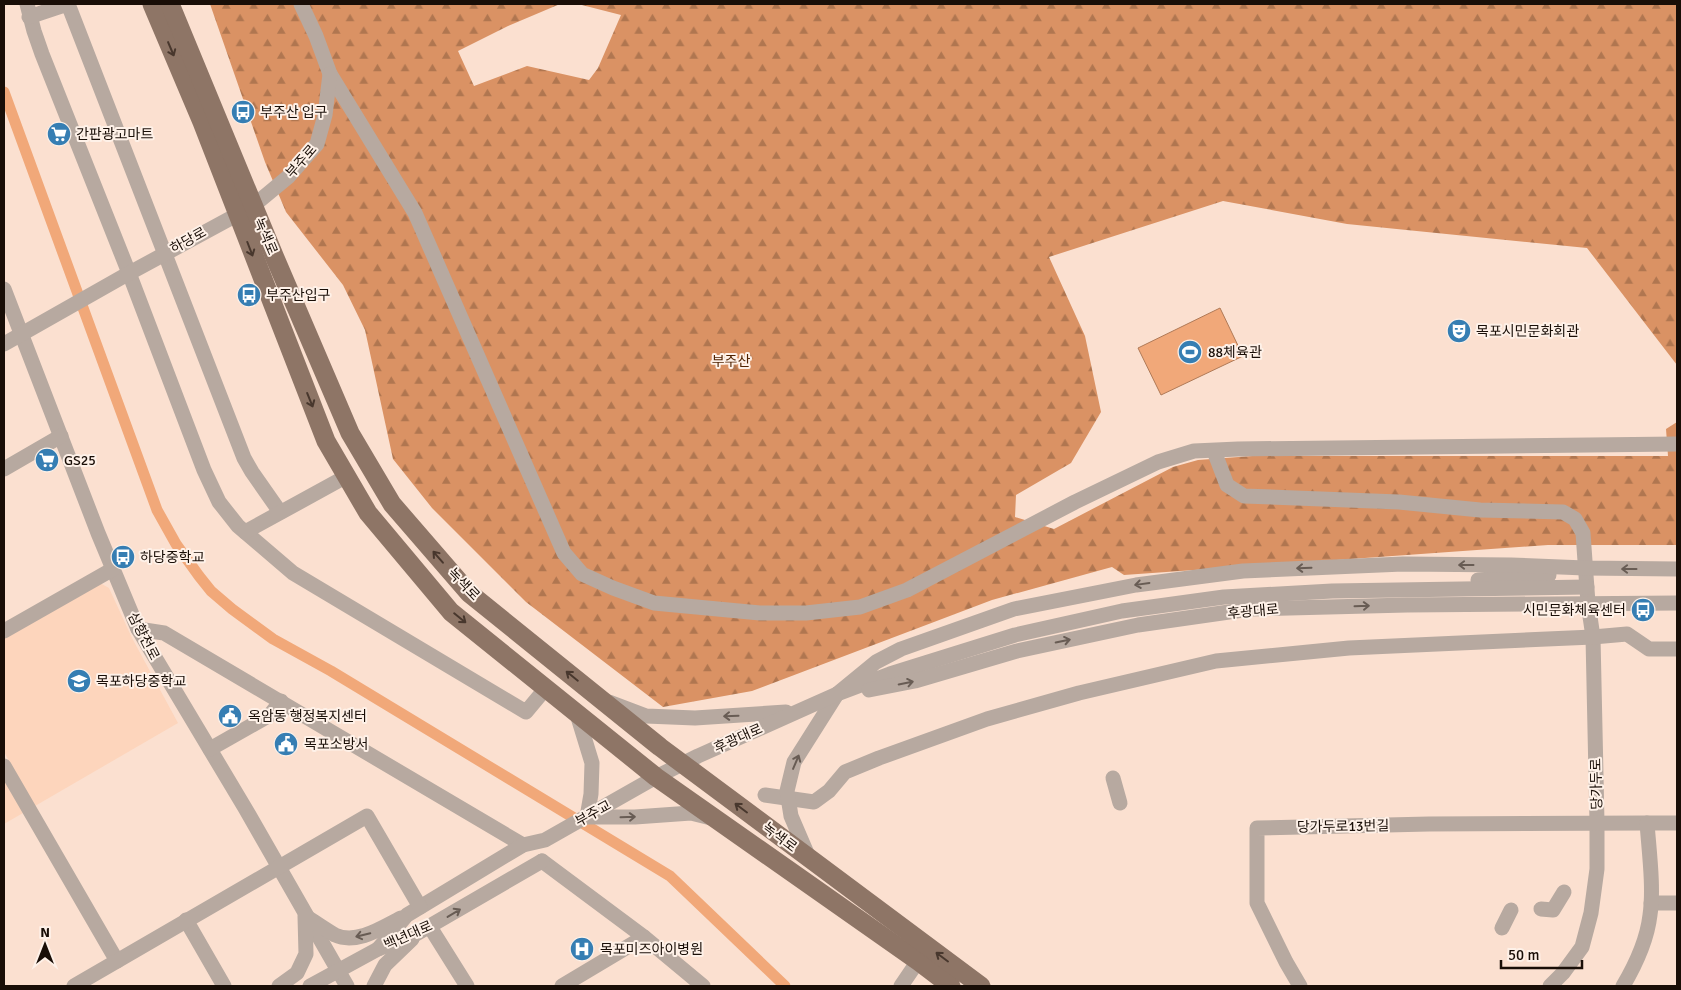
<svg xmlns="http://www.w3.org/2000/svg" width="1681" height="990" font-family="Signika,'Noto Sans KR',sans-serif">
  <defs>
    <pattern id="forest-firs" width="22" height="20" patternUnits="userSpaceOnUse" patternTransform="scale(1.25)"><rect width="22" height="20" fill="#da9264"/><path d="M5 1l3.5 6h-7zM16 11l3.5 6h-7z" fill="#b07650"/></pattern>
  </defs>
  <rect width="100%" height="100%" fill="#fbe0d0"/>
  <!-- built -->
  <g fill="#fdd5bc">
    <path d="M100,583L109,588L132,638L178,723L35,806L4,752V637Z"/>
    <path d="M4,779L23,813L4,824Z"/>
  </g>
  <!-- forest -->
  <path fill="url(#forest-firs)" d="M210,4H560L508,26L458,51L474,86L527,66L589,80L598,68L621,15L578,4H1677V365L1587,248L1347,224L1223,201L1049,257L1085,336L1101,412L1071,463L1016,495L1015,517L1054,529L1173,467L1198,460L1252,456H1668L1666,429L1677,422V545H1548L1124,575L1112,567L992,600L752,691L663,707L526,602L432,508L393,459L365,330L343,285L286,212L265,162Z"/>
  <!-- water -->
  <path fill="#f1a879" stroke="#b07a57" d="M1220,308L1243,356L1161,395L1138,348Z"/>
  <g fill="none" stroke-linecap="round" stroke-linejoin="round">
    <!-- canal -->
    <path stroke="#f1a879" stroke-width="11" d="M4,92L157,510L176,544L199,576L211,591L232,609L273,639L331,671L670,876L785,986"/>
    <!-- minor -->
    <g stroke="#b7a9a0" stroke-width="15">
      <path d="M27,4L34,31L42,54L129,273L204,470L219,502L238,526L293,573L526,712L546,688"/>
      <path d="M301,4L316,36L330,74L415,213L564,553L582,574L613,588L654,603L760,613H806L860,607L907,590L1075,502L1158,462L1194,451L1238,449L1677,444"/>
      <path d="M29,17L68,4L244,458L252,472L280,512"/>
      <path d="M4,289L98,533L138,629L245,808L347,986"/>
      <path d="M4,344L124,276L253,206L288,177L317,144L325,115L330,74"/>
      <path d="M1214,451L1227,485L1244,496L1399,502L1480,510L1563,512L1575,519L1583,533L1588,603L1593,637L1597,822V869L1591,913L1582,947L1563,973L1550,986"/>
      <path d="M4,469L61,436"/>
      <path d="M245,532L347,476"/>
      <path d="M1478,580L1549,575"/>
      <path d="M1587,587L1332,591L1224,597L1122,611L1015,635L890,674L837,694L876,662L901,649L1014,609L1136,585L1243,571L1403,564L1511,565L1585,568L1677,569"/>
      <path d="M138,629L164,633L523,845"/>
      <path d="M4,631L113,569"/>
      <path d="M869,690L915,681L1017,651L1138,625L1250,609L1407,605L1677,603"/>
      <path d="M609,702L646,716L695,718L786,712"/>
      <path d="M577,714L592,763L591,794L587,817H635L691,813L711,818"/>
      <path d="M210,749L270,715L281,701"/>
      <path d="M4,766L117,961"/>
      <path d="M1113,778L1120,803"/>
      <path d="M765,795L814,802L829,791L845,772L879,758L987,719L1079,693L1216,661L1349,648L1593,637L1627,634L1649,649H1677"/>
      <path d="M809,858L791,816L787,791L794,762L837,694"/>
      <path d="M542,861L644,937L703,986"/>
      <path d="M1651,903H1677"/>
      <path d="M1541,909L1553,910L1564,892"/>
      <path d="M186,920L224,986"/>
      <path d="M430,927L467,986"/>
      <path d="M1502,928L1511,910"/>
      <path d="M378,949L407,915L523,845L545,840L656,777L698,756L837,694"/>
      <path d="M74,986L367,816L420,907"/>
      <path d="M279,986L297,973L306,954L305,916C315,922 325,929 335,935C357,945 383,927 401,918"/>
      <path d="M310,986L378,949L416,934L542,861"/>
      <path d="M374,986L385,965L412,939"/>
      <path d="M562,986L644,937"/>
      <path d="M901,986L918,961"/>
      <path d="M1300,986L1286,962L1257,903V828L1429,824L1647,823"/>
      <path d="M1623,986C1636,964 1647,941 1650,915C1654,888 1649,851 1647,823H1677"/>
    </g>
    <!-- major -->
    <g stroke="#8e7566" stroke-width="19">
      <path d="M152,4L202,122L326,441L368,513L451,612L656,777L918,961L951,986"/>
      <path d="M170,4L275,258L350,433L392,504L469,593L660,747L981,986"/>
    </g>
  </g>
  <!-- one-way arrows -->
  <defs><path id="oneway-shaft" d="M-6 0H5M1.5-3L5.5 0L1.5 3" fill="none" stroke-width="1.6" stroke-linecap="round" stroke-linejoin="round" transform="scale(1.25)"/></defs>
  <g stroke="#48372d">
    <use href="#oneway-shaft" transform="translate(171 49) rotate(67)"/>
    <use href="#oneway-shaft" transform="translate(250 249) rotate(69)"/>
    <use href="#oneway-shaft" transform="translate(310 400) rotate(68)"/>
    <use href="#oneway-shaft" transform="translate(438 557) rotate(-131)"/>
    <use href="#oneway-shaft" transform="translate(460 618) rotate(39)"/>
    <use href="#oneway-shaft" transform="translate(572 676) rotate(-141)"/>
    <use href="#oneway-shaft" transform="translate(741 808) rotate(-143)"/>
    <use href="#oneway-shaft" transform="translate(942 957) rotate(-143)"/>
  </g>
  <g stroke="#685c54">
    <use href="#oneway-shaft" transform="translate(1466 565) rotate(-180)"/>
    <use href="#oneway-shaft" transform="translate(1304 568) rotate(178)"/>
    <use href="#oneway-shaft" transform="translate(1629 569) rotate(-180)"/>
    <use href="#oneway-shaft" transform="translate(1142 584) rotate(172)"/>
    <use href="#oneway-shaft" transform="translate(1362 606) rotate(-2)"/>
    <use href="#oneway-shaft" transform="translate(1063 641) rotate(-12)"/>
    <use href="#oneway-shaft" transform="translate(906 683) rotate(-11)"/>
    <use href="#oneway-shaft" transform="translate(731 716) rotate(178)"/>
    <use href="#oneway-shaft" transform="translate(796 762) rotate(-67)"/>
    <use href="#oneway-shaft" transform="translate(628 817) rotate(-2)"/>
    <use href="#oneway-shaft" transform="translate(454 913) rotate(-31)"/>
    <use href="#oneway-shaft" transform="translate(363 935) rotate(166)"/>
  </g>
  <!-- icons -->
  <defs>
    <g id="bus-disc" transform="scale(1.25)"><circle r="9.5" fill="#367eb3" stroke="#fef1e8"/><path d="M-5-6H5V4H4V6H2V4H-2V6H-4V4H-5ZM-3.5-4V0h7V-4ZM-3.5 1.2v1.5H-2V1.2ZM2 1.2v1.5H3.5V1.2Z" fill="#fff"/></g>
    <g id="supermarket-disc" transform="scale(1.25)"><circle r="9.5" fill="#367eb3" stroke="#fef1e8"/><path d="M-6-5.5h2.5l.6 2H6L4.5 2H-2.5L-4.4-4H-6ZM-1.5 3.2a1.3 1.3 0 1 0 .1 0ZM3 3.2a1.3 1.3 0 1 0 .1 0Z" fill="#fff"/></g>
    <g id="theatre-disc" transform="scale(1.25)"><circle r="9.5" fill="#367eb3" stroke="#fef1e8"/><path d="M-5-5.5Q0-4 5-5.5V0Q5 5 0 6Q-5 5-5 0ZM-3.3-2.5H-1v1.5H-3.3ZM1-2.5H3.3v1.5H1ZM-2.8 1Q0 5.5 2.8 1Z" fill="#fff"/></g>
    <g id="stadium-disc" transform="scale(1.25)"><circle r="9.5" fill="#367eb3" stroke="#fef1e8"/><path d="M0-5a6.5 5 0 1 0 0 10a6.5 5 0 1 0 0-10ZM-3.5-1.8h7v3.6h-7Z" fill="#fff"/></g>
    <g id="school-disc" transform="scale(1.25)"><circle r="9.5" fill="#367eb3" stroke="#fef1e8"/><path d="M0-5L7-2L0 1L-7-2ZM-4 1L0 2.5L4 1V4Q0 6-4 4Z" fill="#fff"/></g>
    <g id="civic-disc" transform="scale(1.25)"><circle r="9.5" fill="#367eb3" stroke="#fef1e8"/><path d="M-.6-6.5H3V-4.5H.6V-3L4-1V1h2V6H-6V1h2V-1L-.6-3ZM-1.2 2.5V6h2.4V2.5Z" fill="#fff"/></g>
    <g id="hospital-disc" transform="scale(1.25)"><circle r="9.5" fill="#367eb3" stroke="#fef1e8"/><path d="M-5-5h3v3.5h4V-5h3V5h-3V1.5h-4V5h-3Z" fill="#fff"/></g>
  </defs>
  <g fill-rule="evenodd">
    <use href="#bus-disc" x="243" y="112"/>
    <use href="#supermarket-disc" x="59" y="134"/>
    <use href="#bus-disc" x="249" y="295"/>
    <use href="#theatre-disc" x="1459" y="331"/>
    <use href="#stadium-disc" x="1190" y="352"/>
    <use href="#supermarket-disc" x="47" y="460"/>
    <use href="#bus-disc" x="123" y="557"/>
    <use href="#bus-disc" x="1643" y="610"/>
    <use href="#school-disc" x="79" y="681"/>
    <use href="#civic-disc" x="230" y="716"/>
    <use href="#civic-disc" x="286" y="744"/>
    <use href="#hospital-disc" x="582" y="949"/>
  </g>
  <g text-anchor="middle" stroke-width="4" stroke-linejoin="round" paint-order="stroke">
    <!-- poi labels -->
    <g font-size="14" fill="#190e07" stroke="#fef1e8" text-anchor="start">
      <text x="260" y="117">부주산 입구</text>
      <text x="76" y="139">간판광고마트</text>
      <text x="266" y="300">부주산입구</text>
      <text x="1476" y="336">목포시민문화회관</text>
      <text x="1208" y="357">88체육관</text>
      <text x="64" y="465">GS25</text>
      <text x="140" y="562">하당중학교</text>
      <text x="1626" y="615" text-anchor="end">시민문화체육센터</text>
      <text x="96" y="686">목포하당중학교</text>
      <text x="248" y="721">옥암동 행정복지센터</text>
      <text x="304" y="749">목포소방서</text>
      <text x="600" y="954">목포미즈아이병원</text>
    </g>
    <!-- street labels -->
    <g font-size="14" fill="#190e07" stroke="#fef1e8">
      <text transform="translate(301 161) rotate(-49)" y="5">부주로</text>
      <text transform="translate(266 236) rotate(67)" y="5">녹색로</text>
      <text transform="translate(188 240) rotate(-29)" y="5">하당로</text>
      <text transform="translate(464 584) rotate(46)" y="5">녹색로</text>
      <text transform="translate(1253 611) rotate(-5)" y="5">후광대로</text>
      <text transform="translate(144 636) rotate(63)" y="5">삼향천로</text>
      <text transform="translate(738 738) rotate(-24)" y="5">후광대로</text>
      <text transform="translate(1596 784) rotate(-91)" y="5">당가두로</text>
      <text transform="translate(593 813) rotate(-29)" y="5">부주교</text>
      <text transform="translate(1343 826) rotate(-1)" y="5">당가두로13번길</text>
      <text transform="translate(780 837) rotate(37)" y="5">녹색로</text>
      <text transform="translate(408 935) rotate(-24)" y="5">백년대로</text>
    </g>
    <!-- park labels -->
    <g font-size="14" fill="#502200" stroke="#fef1e8">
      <text x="731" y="366">부주산</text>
    </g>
  </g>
  <!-- border -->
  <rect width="1681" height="990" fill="none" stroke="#190e07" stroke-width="10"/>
  <!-- north arrow -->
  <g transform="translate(45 945)" stroke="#fef1e8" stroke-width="4" paint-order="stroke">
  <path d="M0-4L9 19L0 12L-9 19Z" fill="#190e07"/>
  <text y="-8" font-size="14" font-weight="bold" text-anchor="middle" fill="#190e07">N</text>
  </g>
  <!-- scale -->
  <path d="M1501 960v8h81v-8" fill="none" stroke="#190e07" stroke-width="2.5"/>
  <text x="1508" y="960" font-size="15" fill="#190e07" stroke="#fef1e8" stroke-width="4" paint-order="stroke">50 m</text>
</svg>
